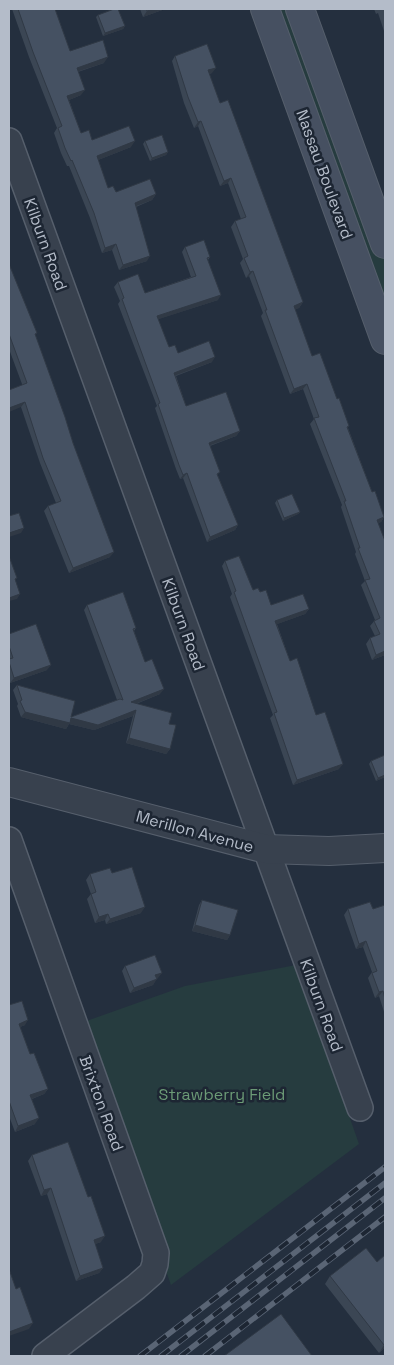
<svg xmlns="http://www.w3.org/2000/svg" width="394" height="1365" font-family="'Space Grotesk',sans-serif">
  <rect width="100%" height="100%" fill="#242f3e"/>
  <!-- green -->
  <g fill="#263c3f">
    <path d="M265,9H298L385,248V340Z"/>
    <path d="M296,965L359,1144L171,1285L78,1024L185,986Z"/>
  </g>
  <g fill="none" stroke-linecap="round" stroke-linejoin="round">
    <!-- minor casing -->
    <g stroke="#565f6c" stroke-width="28">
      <g id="minor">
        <path d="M9,141L360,1108"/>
        <path d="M9,840L156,1253L155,1264L152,1273L136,1287L45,1356"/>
      </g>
    </g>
    <!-- tertiary casing -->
    <g stroke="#565f6c" stroke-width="30">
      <path id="tertiary" d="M9,782L266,849L329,851L385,848"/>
    </g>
    <!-- secondary casing -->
    <g stroke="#565f6c" stroke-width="30">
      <g id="secondary">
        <path d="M265,9L385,340"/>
        <path d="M300,9L385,244"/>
      </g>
    </g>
    <!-- minor -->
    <use href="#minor" stroke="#38414e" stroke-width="25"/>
    <!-- tertiary -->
    <use href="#tertiary" stroke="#38414e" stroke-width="28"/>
    <!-- secondary -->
    <use href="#secondary" stroke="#465061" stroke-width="28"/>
    <!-- rail casing -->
    <g stroke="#5a6575" stroke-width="5.5">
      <g id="rail">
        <path d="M140,1356L385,1167"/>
        <path d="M161,1356L385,1183"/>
        <path d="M181,1356L385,1198"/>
        <path d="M205,1356L385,1217"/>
      </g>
    </g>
    <!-- rail -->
    <use href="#rail" stroke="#1d2633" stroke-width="4" stroke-dasharray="11" stroke-linecap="butt"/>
  </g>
  <!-- wall -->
  <g fill="#3b4654">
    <path d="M12,9H55L70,51L104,63L78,72L81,95L69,100L81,133L92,140L131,147L98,160L108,188L116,192L156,194L152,200L136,207L147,261L119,270L112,250L102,253L90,218L69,166H67L61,153L54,133L57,128L29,57Z"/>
    <path d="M140,9H165L143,17Z"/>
    <path d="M374,9H385V34L378,13L376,14Z"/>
    <path d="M98,15L125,26L123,29L103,36L96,17Z"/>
    <path d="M175,56L212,73L209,74L220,103L303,302L299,308L295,309L312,356L348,428L372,492L384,517L381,522L378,523L385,655L372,660L366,644L370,638L375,636L370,626L375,620L361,585L365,581L355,554L356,552L341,507L342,505L310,424L314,419L303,389L290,394L261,316L263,313L249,276L246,278L240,263L243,259L231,227L235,221L241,219L228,183L220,186L198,126L194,128L184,103L172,61Z"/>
    <path d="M145,141L168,152L166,155L150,161L143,144Z"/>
    <path d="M185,247L210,257L208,260L218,300L158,319L169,347L178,353L212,362L176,376L186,406L240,431L236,436L210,446L218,476L238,525L235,530L207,542L183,478L180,479L176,469L155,408L157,406L118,304L120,301L114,287L118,282L145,293L191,277L182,252Z"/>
    <path d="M9,264L35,335L73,443L110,557L69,573L44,511L48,506L56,503L40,463L21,407L22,384L9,349Z"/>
    <path d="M277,500L300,512L298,514L283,521L275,503Z"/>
    <path d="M225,561L253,590L260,592L271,605L309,609L305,614L277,624L290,661L316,715L339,769L293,785L270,718L273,715L230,597L232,594L222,566Z"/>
    <path d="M87,605L136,628L134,631L145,662L160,694L136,704L169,724L170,749L166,754L126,743L133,716L94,730L69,724L66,729L21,717L17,706L18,704L13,690L17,685L71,717L117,700L84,610Z"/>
    <path d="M9,634L47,670L10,683L9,678Z"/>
    <path d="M385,755V777L376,781L369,764L371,761Z"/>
    <path d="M112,873L141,913L106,924L105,920L95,923L87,899L91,894L86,880L90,874Z"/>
    <path d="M202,900L230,935L227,940L192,931L199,905Z"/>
    <path d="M385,905V1015L379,996L375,998L368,978L372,972L363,947L356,949L344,915L348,909H373Z"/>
    <path d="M125,966L158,978L156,979L153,985L130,993L122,971Z"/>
    <path d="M9,1005L25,1025L20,1027L30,1054L48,1089L44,1094L32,1099L35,1124L15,1132L9,1116Z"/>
    <path d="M32,1155L101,1242L95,1244L103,1268L99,1273L76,1281L47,1194L41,1196L28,1161Z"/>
    <path d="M385,1255V1347L379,1353L325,1284L330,1276L377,1262Z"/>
  </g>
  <!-- shaded-wall -->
  <g fill="#303945">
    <path d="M154,9H165L143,17L147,11Z"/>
    <path d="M125,26L123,29L103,36L105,33Z"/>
    <path d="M108,57L104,63L73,73L77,68Z"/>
    <path d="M216,68L212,73L204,76L208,70Z"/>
    <path d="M85,90L81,95L64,102L67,96Z"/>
    <path d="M201,121L198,126L194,128L198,122Z"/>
    <path d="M135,141L131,147L93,162L97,156Z"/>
    <path d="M168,152L166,155L150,161L152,158Z"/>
    <path d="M231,178L228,183L220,186L224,181Z"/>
    <path d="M156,194L152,200L131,208L135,203Z"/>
    <path d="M116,244L112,250L102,253L105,248Z"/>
    <path d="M150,256L147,261L119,270L123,265Z"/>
    <path d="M253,271L249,276L246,278L250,272Z"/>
    <path d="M221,295L218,300L153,321L157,316Z"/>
    <path d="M303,302L299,308L290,311L294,306Z"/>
    <path d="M215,357L212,362L171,377L174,373Z"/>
    <path d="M307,384L303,389L290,394L294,389Z"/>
    <path d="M25,402L21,407L9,412V408Z"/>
    <path d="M240,431L236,436L205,447L209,443Z"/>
    <path d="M187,473L183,478L180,479L183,475Z"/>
    <path d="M300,512L298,514L283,521L284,518Z"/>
    <path d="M384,517L381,522L373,525L377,520Z"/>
    <path d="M238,525L235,530L207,542L210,537Z"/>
    <path d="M24,528L21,533L9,537V533Z"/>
    <path d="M114,552L110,557L69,573L73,568Z"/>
    <path d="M20,594L17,599L9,601V598Z"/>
    <path d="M309,609L305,614L272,626L275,621Z"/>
    <path d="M385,651V655L372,660L376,655Z"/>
    <path d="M51,665L47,670L10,683L14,678Z"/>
    <path d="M164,689L160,694L127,707L131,702Z"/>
    <path d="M136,710L133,716L94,730L69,724L66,729L21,717L25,712L71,718Z"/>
    <path d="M129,738L170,749L166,754L126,743Z"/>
    <path d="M343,764L339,769L293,785L297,780Z"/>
    <path d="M385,775V777L376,781L378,778Z"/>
    <path d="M145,907L141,913L106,924L110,919Z"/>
    <path d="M108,914L105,920L95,923L99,917Z"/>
    <path d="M195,925L230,935L227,940L192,931Z"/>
    <path d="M366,941L363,947L356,949L359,944Z"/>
    <path d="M162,973L158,978L151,980L155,975Z"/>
    <path d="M157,979L153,985L130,993L134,988Z"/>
    <path d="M383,991L379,996L375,998L379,992Z"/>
    <path d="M28,1020L25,1025L15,1029L19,1024Z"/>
    <path d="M48,1089L44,1094L26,1101L30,1095Z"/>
    <path d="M39,1118L35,1124L15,1132L18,1126Z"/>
    <path d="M51,1188L47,1194L41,1196L44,1190Z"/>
    <path d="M105,1236L101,1242L90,1246L94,1240Z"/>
    <path d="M103,1268L99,1273L76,1281L80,1276Z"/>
    <path d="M33,1323L29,1329L9,1336V1332Z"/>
    <path d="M385,1344V1347L379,1353L384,1345Z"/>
  </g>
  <!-- building -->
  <g fill="#455162" stroke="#303945">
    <path d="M18,9H55L70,51L103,40L108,57L77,68L85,90L67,96L81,133L89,130L92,140L129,126L135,141L97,156L108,188L113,186L116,192L150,179L156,194L135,203L150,256L123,265L116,244L105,248L94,213L72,160L71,161L65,148L58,128L62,126L33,52Z"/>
    <path d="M114,9H118L125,26L105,33L98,15Z"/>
    <path d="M146,9H154L147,11Z"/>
    <path d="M207,44L216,68L208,70L220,103L228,100L303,302L294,306L312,356L320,353L337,399L339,398L349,426L347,427L372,492L375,491L384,517L377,520L385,541V651L376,655L370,638L380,634L374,621L380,618L365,580L370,579L358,548H360L344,501H346L314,418L319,417L307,384L294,389L265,310H267L253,271L250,272L244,258L248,256L235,221L246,217L231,178L224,181L201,121L198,122L188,97L175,56Z"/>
    <path d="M162,135L168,152L152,158L145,141Z"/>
    <path d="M204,240L210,257L207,258L221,295L157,316L169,347L175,345L178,353L209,341L215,357L174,373L186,406L226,392L240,431L209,443L220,472L217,474L238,525L210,537L187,473L183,475L179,465L158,404L160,403L122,299L124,298L118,282L138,274L145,293L196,276L185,247Z"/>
    <path d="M9,264L37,333L35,334L65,417L73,443L114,552L73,568L48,506L61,501L43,458L25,402L9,408V390L27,383L9,334Z"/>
    <path d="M292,494L300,512L284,518L277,500Z"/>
    <path d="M19,513L24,528L9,533V516Z"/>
    <path d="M9,556L17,578L15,579L20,594L9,598Z"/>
    <path d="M239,556L253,590L258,588L260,592L266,590L271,605L303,594L309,609L275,621L290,661L297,658L316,715L325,712L343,764L297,780L274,713L277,712L234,592L236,591L225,561Z"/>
    <path d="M123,592L136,628L133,629L145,662L152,659L164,689L131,702L172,713L169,724L176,725L170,749L129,738L136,710L98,725L71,718L70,723L25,712L20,701L22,700L17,685L75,701L71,717L120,699L123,700L87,605Z"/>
    <path d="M36,624L51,665L14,678L9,662V659L13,658L9,646V634Z"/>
    <path d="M385,755V775L378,778L371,761Z"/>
    <path d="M132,867L145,907L110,919L108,914L99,917L91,894L96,892L90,874L110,868L112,873Z"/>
    <path d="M202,900L238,910L230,935L195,925Z"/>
    <path d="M370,902L373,909L385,905V999L383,991L379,992L372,973L377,971L366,941L359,944L348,909Z"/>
    <path d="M155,955L162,973L155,975L157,979L134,988L125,966Z"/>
    <path d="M22,1001L28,1020L19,1024L30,1054L34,1053L48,1089L30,1095L39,1118L18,1126L9,1101V1005Z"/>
    <path d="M68,1142L88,1197L91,1196L105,1236L94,1240L103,1268L80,1276L51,1188L44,1190L32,1155Z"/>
    <path d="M366,1248L377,1262L385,1255V1344L384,1345L330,1276Z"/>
    <path d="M9,1269L16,1289L20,1287L33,1323L9,1332Z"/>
    <path d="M281,1314L312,1356H224Z"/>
  </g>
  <g text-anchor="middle" stroke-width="5" stroke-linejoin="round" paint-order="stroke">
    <!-- street labels -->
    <g font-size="16" fill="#b4bcc9" stroke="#1d2633">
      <text transform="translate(325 174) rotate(70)" y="6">Nassau Boulevard</text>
      <text transform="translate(46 244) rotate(70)" y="6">Kilburn Road</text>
      <text transform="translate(184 624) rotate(70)" y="6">Kilburn Road</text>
      <text transform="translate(195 831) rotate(15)" y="6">Merillon Avenue</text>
      <text transform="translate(322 1005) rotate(70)" y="6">Kilburn Road</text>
      <text transform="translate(102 1103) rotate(70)" y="6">Brixton Road</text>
    </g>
    <!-- park labels -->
    <g font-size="16" fill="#6b9a76" stroke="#1d2633">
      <text x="222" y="1100">Strawberry Field</text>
    </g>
  </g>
  <!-- border -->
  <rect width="394" height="1365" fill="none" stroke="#b4bcc9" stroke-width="20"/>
</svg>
